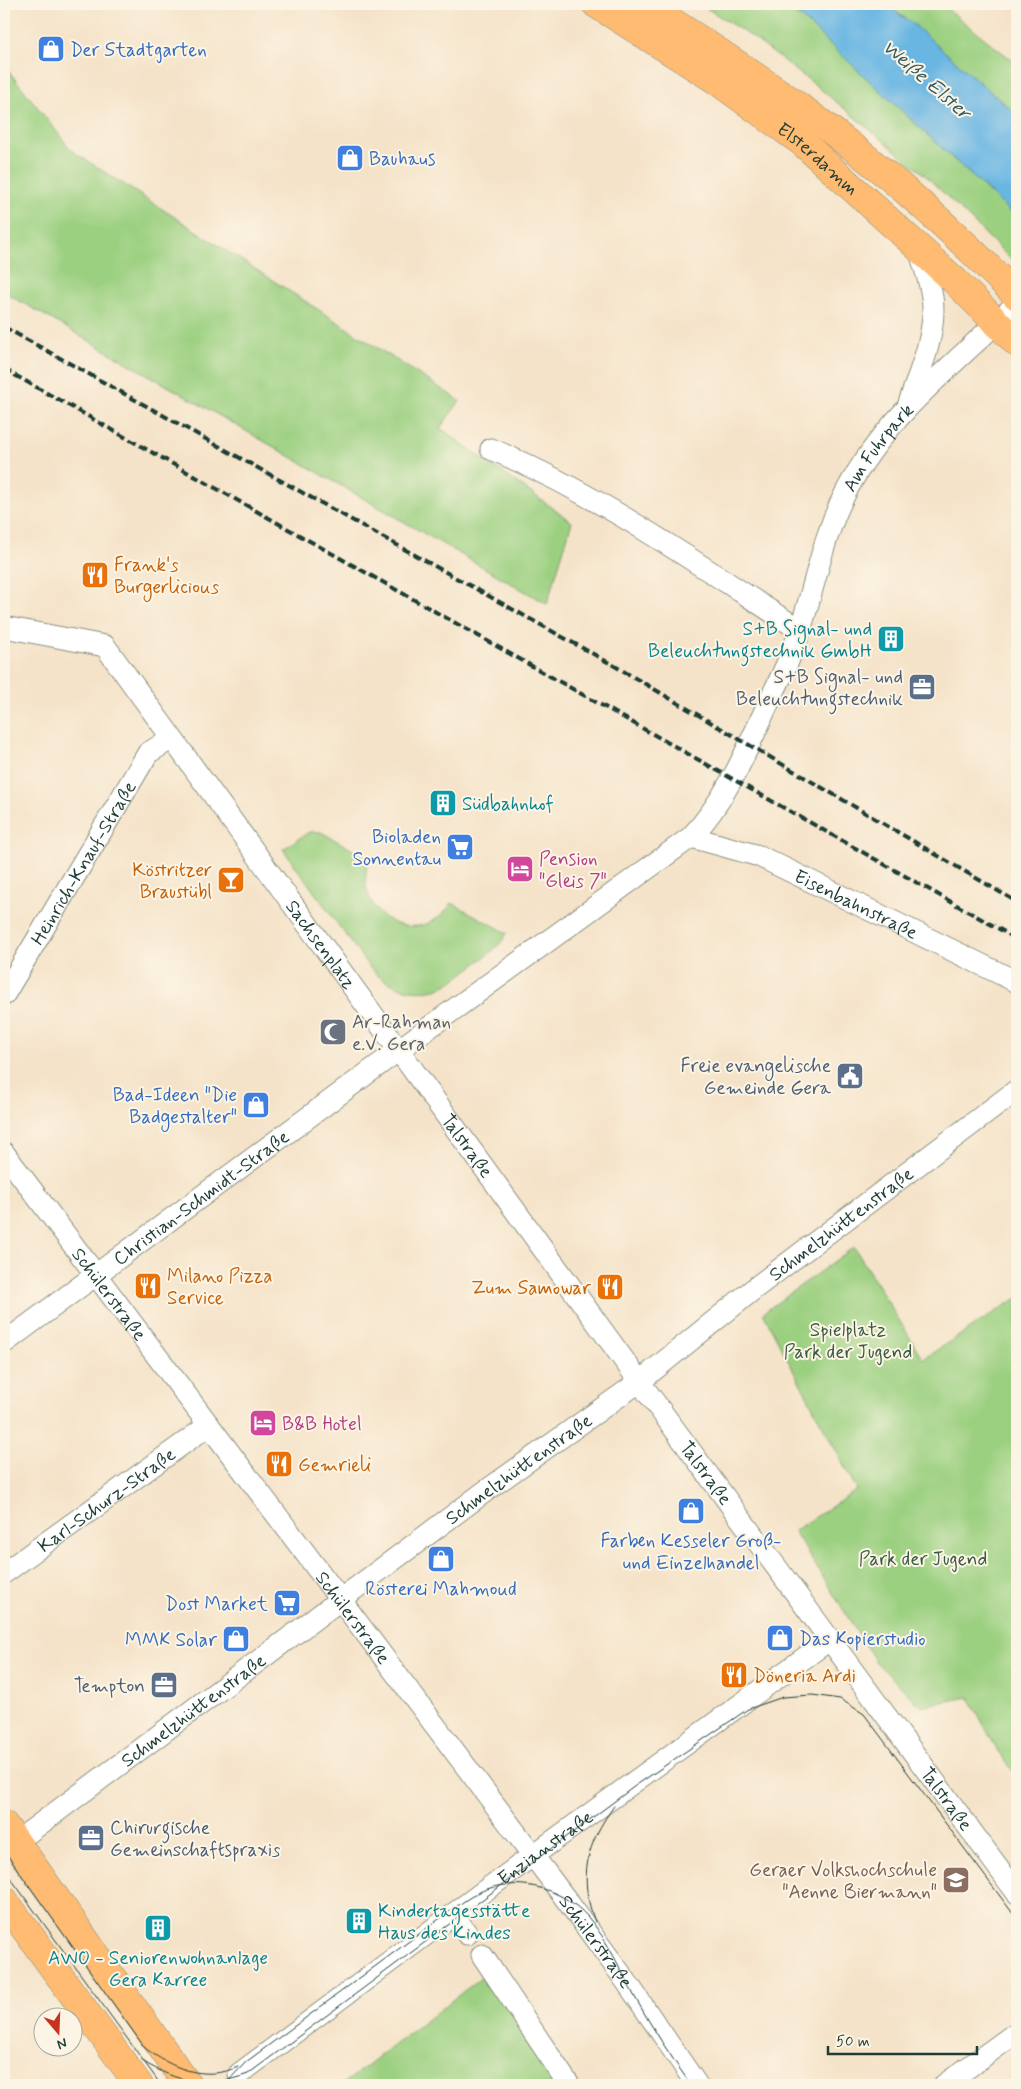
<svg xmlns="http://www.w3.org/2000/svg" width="1021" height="2089" font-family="Mynerve,sans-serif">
  <rect width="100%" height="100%" fill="#fcf5e5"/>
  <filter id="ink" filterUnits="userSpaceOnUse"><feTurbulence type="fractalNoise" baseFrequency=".02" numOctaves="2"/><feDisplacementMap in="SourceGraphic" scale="10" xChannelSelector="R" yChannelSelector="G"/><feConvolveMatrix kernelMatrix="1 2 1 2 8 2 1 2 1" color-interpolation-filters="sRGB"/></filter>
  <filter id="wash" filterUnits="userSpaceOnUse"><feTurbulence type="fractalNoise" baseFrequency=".0096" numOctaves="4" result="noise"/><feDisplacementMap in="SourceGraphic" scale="20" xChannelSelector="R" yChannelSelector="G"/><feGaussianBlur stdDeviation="1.12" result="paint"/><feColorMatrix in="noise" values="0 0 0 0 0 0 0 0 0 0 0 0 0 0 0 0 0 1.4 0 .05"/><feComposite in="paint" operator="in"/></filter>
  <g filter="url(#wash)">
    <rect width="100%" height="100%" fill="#f5e3c9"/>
    <!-- green -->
    <g fill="#9cd081" stroke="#5e865a">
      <path d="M700,4H780L802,18L1017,218V265L925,175L818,87L752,37Z"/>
      <path d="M885,4H941L1017,64V115L913,24Z"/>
      <path d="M4,65L72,151L460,401L440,428L572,522L547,604L4,292Z"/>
      <path d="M309,832H321L369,859C350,916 418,953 452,903L507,933C499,948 487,955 474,965C464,972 453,982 442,987C413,997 384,986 366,963L283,849Z"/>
      <path d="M854,1247L923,1359L1017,1298V1776L997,1750L969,1697L920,1706L876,1662L794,1531L857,1490L763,1313Z"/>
      <path d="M490,1971L566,2085H342Z"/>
    </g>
    <!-- water -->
    <path fill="#69b6e3" stroke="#447a8c" d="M780,4H885L913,24L1017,115V218L802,18Z"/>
  </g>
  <g filter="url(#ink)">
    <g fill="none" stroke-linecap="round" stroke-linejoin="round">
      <!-- minor casing -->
      <g stroke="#8a907e" stroke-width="23">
        <g id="minor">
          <path d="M909,403C919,373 933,342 933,310C933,289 924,266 918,246"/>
          <path d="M491,449C601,495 700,566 800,630"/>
          <path id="s1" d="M4,627L105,646L650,1396L1017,1893"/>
          <path id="s2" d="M691,837L759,856L1017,982"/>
          <path id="s3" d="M4,995L148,753L171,739"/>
          <path id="s4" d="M4,1153L565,1898L626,1981L697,2085"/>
          <path id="s5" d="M4,1343L427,1029L691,837C726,800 746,752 767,706C779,681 792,656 800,630C816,583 823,534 847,490C887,414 958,362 1017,303"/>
          <path id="s6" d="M4,1573L209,1425"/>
          <path id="s7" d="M16,1842L487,1490L639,1382L755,1288L1017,1090"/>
          <path d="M454,1915L467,1934"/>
          <path d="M482,1955L569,2085"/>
          <path id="s8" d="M239,2074L487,1889L829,1640"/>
          <path d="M944,2085L1017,2032"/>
        </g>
      </g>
      <!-- major casing -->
      <g stroke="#8a907e" stroke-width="29">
        <g id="major">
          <path id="s9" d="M596,4L716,80L803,143L955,281L1017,343"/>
          <path d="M644,4C690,33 736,63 781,94C866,153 945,222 1017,296"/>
          <path d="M4,1825L188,2085"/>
          <path d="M4,1900L139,2085"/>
        </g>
      </g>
      <!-- minor -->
      <use href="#minor" stroke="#fff" stroke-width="21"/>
      <!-- major -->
      <use href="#major" stroke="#febb71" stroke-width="28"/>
      <!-- tram -->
      <g stroke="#1f3d34" stroke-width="1">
        <path d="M4,1851L145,2048C171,2068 205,2082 238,2067"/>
        <path d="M4,1869L161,2085"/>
        <path d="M595,1922C578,1877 586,1844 614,1806"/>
        <path d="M142,2061C179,2083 207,2089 248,2074L635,1786L748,1709L783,1697L812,1695L840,1699L864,1714L1017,1919"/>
        <path d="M227,2082L246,2062L454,1908C465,1901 475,1893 487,1889C522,1877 564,1890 588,1917C608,1940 621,1972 636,1999C653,2029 671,2057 691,2085"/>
      </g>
      <!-- rail -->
      <g stroke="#1f3d34" stroke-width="4" stroke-dasharray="8 4" stroke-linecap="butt">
        <path d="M4,327L613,665L1017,902"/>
        <path d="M4,369L1017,939"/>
      </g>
    </g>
  </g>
  <!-- icons -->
  <defs>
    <g id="shop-square" transform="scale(1.4375)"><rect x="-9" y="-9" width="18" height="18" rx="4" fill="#3f7fe0" stroke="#fcf5e5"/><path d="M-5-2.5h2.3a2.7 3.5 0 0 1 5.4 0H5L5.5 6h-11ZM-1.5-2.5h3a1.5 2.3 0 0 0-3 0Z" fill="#fff"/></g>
    <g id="restaurant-square" transform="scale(1.4375)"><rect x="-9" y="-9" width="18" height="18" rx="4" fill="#e8710a" stroke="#fcf5e5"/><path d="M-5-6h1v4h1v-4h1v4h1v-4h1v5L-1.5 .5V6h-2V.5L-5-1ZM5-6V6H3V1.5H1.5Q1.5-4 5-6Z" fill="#fff"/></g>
    <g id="building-square" transform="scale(1.4375)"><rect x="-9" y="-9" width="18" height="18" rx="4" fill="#0f9aa8" stroke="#fcf5e5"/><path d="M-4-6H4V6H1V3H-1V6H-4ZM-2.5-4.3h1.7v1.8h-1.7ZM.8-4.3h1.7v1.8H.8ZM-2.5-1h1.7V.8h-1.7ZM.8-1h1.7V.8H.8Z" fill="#fff"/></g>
    <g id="office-square" transform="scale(1.4375)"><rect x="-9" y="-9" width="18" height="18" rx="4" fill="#5c6f8a" stroke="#fcf5e5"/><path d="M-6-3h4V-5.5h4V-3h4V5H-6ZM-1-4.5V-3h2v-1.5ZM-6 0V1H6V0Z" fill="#fff"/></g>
    <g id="supermarket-square" transform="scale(1.4375)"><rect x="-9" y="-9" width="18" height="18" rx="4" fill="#3f7fe0" stroke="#fcf5e5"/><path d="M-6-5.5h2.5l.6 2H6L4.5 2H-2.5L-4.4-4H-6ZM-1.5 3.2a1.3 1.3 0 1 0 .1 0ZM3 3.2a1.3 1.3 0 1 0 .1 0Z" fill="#fff"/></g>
    <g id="hotel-square" transform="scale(1.4375)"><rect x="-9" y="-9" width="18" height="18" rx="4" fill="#d1479c" stroke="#fcf5e5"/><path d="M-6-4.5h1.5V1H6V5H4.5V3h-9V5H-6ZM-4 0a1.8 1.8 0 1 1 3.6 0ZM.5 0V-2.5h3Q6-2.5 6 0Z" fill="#fff"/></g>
    <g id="bar-square" transform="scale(1.4375)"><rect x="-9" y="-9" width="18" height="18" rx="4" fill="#e8710a" stroke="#fcf5e5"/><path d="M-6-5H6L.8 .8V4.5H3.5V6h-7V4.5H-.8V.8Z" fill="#fff"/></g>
    <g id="mosque-square" transform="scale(1.4375)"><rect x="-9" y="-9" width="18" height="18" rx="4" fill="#6b7280" stroke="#fcf5e5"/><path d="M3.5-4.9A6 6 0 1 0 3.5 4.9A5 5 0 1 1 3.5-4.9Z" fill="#fff"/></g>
    <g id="civic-square" transform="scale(1.4375)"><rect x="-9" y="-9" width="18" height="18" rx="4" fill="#5c6f8a" stroke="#fcf5e5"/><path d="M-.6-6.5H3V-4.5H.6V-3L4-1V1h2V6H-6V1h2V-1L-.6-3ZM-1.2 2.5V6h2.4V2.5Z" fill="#fff"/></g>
    <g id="school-square" transform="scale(1.4375)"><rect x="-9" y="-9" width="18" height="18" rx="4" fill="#8d6e63" stroke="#fcf5e5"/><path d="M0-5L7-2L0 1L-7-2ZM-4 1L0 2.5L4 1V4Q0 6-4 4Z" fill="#fff"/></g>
  </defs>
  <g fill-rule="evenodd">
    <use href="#shop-square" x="51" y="49"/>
    <use href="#shop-square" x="350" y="158"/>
    <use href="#restaurant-square" x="95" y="575"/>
    <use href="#building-square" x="891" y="639"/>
    <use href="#office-square" x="922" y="687"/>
    <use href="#building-square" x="443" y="803"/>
    <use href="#supermarket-square" x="460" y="847"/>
    <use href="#hotel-square" x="520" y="869"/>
    <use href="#bar-square" x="231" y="880"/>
    <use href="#mosque-square" x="333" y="1032"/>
    <use href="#civic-square" x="850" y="1076"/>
    <use href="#shop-square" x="256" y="1105"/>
    <use href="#restaurant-square" x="148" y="1286"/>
    <use href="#restaurant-square" x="610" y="1287"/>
    <use href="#hotel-square" x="263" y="1423"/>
    <use href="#restaurant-square" x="279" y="1464"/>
    <use href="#shop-square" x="691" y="1511"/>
    <use href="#shop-square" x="441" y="1559"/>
    <use href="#supermarket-square" x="287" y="1603"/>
    <use href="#shop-square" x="780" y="1638"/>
    <use href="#shop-square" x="236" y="1639"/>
    <use href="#restaurant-square" x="734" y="1675"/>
    <use href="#office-square" x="164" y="1685"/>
    <use href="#office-square" x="91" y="1838"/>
    <use href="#school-square" x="956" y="1880"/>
    <use href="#building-square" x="359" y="1921"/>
    <use href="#building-square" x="158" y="1928"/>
  </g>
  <g text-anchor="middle" stroke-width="4" stroke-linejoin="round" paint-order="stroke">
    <!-- shop labels -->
    <g font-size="19" fill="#366cbe" stroke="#fcf5e5" text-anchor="end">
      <text x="70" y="56" text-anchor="start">Der Stadtgarten</text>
      <text x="369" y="165" text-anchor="start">Bauhaus</text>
      <text x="441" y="843">Bioladen<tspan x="441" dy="22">Sonnentau</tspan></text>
      <text x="237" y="1101">Bad-Ideen "Die<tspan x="237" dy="22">Badgestalter"</tspan></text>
      <text x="691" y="1547" text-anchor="middle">Farben Kesseler Groß-<tspan x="691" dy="22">und Einzelhandel</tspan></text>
      <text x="441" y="1595" text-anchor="middle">Rösterei Mahmoud</text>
      <text x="268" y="1610">Dost Market</text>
      <text x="799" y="1645" text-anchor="start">Das Kopierstudio</text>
      <text x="217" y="1646">MMK Solar</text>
    </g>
    <!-- street labels -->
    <g font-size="19" fill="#1f3d34" stroke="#fcf5e5">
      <text dy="7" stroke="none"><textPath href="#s9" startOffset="271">Elsterdamm</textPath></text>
      <text dy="7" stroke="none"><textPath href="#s5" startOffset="1289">Am Fuhrpark</textPath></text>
      <text dy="7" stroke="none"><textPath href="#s3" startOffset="154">Heinrich-Knauf-Straße</textPath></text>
      <text dy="7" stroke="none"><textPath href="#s2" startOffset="179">Eisenbahnstraße</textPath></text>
      <text dy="7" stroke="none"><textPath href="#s1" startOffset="471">Sachsenplatz</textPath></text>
      <text dy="7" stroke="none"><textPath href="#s1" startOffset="720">Talstraße</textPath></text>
      <text dy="7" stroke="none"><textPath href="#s5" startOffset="245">Christian-Schmidt-Straße</textPath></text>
      <text dy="7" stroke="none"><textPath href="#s7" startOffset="1031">Schmelzhüttenstraße</textPath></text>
      <text dy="7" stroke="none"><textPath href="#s4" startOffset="176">Schülerstraße</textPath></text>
      <text dy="7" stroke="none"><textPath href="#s7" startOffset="626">Schmelzhüttenstraße</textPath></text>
      <text dy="7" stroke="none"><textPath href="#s1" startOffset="1125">Talstraße</textPath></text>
      <text dy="7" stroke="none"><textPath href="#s6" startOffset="126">Karl-Schurz-Straße</textPath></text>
      <text dy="7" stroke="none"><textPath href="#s4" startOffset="581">Schülerstraße</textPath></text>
      <text dy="7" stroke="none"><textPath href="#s7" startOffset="221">Schmelzhüttenstraße</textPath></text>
      <text dy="7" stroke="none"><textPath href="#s1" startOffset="1530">Talstraße</textPath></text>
      <text dy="7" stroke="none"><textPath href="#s8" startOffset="381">Enzianstraße</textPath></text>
      <text dy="7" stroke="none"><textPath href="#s4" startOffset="986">Schülerstraße</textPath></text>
    </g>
    <!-- food labels -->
    <g font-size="19" fill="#c56008" stroke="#fcf5e5" text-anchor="start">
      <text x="114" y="571">Frank's<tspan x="114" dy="22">Burgerlicious</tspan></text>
      <text x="212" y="876" text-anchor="end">Köstritzer<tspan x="212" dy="22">Braustübl</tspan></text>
      <text x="167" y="1282">Milano Pizza<tspan x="167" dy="22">Service</tspan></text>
      <text x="591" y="1294" text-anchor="end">Zum Samowar</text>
      <text x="298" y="1471">Gemrieli</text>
      <text x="753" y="1682">Döneria Ardi</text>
    </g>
    <!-- culture labels -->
    <g font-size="19" fill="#0d838f" stroke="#fcf5e5" text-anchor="start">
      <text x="872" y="635" text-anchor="end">S+B Signal- und<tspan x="872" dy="22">Beleuchtungstechnik GmbH</tspan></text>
      <text x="462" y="810">Südbahnhof</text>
      <text x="378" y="1917">Kindertagesstätte<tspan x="378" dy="22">Haus des Kindes</tspan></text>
      <text x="158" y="1964" text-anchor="middle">AWO - Seniorenwohnanlage<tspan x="158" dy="22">Gera Karree</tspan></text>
    </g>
    <!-- service labels -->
    <g font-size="19" fill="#4e5e75" stroke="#fcf5e5" text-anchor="end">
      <text x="903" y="683">S+B Signal- und<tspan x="903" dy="22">Beleuchtungstechnik</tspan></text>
      <text x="831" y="1072">Freie evangelische<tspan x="831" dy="22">Gemeinde Gera</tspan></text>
      <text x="145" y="1692">Tempton</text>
      <text x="110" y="1834" text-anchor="start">Chirurgische<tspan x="110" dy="22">Gemeinschaftspraxis</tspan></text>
    </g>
    <!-- hotel labels -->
    <g font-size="19" fill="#b23c85" stroke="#fcf5e5" text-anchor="start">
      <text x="539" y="865">Pension<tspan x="539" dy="22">"Gleis 7"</tspan></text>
      <text x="282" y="1430">B&amp;B Hotel</text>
    </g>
    <!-- worship labels -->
    <g font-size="19" fill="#5b616d" stroke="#fcf5e5" text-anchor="start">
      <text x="352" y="1028">Ar-Rahman<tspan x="352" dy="22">e.V. Gera</tspan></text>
    </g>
    <!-- park labels -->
    <g font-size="19" fill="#385a43" stroke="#fcf5e5">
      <text x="848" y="1336">Spielplatz<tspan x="848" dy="22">Park der Jugend</tspan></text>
      <text x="923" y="1565">Park der Jugend</text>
    </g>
    <!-- education labels -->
    <g font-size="19" fill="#785e54" stroke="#fcf5e5" text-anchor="end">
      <text x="937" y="1876">Geraer Volkshochschule<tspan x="937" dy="22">"Aenne Biermann"</tspan></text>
    </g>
    <!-- water labels -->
    <g font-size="20" font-style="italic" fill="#325b60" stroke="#fcf5e5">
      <text transform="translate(927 79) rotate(41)" y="7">Weiße Elster</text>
    </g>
  </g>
  <!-- margin -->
  <rect width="1021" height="2089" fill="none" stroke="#fcf5e5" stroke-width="20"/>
  <!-- north arrow -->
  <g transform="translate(58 2032) rotate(161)"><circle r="24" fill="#fcf5e5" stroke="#a4ab9e"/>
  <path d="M0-4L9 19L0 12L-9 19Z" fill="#c8321e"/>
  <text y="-8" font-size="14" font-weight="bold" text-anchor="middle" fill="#1f3d34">N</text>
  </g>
  <!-- scale -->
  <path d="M828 2046v8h149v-8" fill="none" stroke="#1f3d34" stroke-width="2.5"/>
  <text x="836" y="2046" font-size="15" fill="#1f3d34" stroke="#fcf5e5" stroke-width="4" paint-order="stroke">50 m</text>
</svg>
